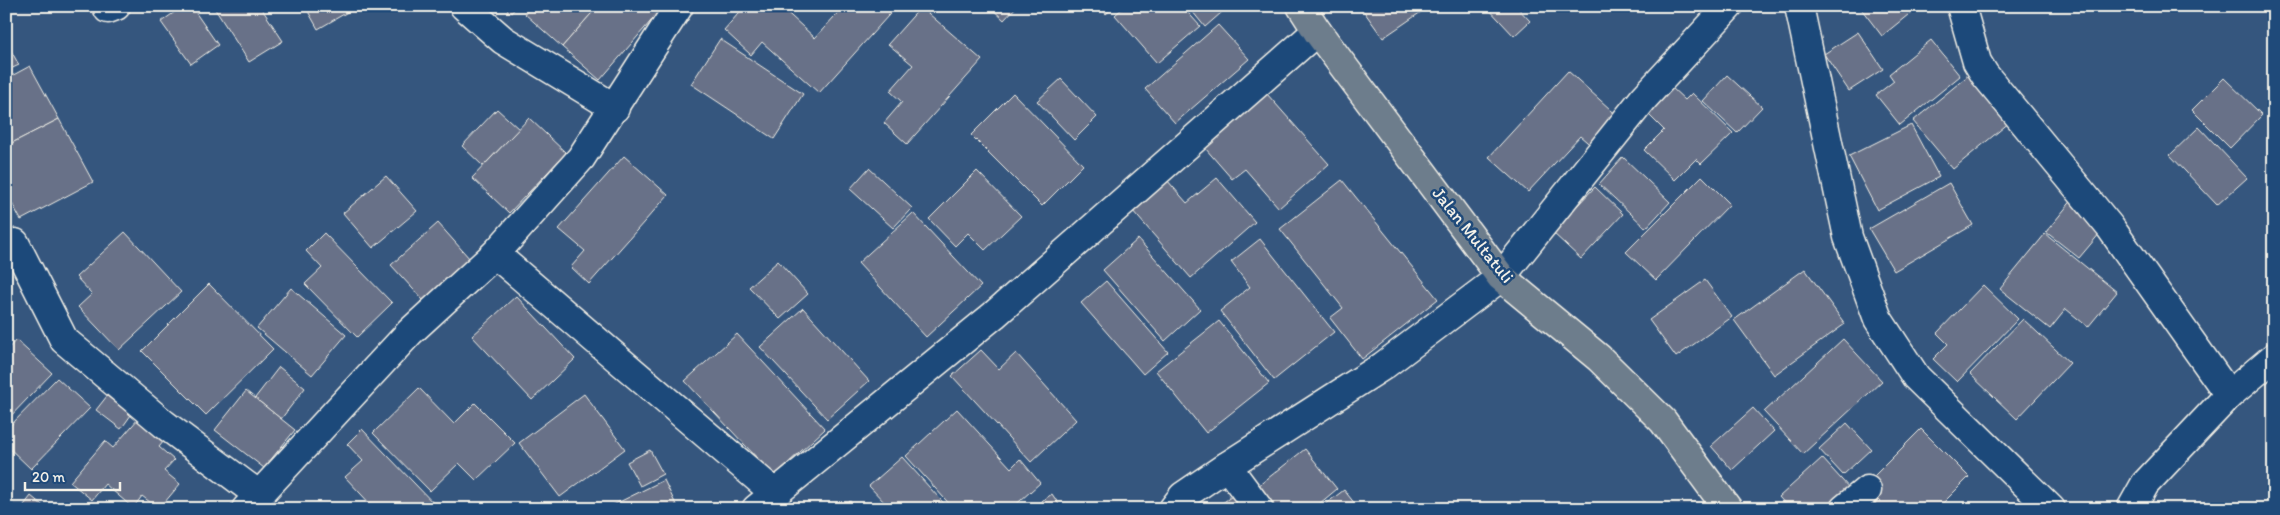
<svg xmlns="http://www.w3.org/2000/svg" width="2280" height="515" font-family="Itim,sans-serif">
  <rect width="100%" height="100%" fill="#35567e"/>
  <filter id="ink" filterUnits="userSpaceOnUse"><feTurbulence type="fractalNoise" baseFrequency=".02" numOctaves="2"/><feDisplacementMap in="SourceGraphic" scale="10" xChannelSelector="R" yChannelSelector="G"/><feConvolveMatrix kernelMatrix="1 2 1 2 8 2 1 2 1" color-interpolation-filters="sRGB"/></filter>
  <g filter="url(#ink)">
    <!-- building -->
    <g fill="#677188" stroke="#f4f1e8">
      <path d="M183,6H191L218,45L191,64L161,22Z"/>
      <path d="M213,6H260L283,41L249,62Z"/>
      <path d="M305,6H358L318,29Z"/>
      <path d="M504,6H517L511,13Z"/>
      <path d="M531,6H598L562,47L525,14Z"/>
      <path d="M598,6H648L657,14L600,80L562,47Z"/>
      <path d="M745,6H780L815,38L844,6H897L819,93L762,42L751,55L724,30Z"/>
      <path d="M989,6H1017L1004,20Z"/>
      <path d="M1100,6H1115L1106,14Z"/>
      <path d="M1125,6H1182L1200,26L1157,63L1115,15Z"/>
      <path d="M1188,6H1229L1205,27Z"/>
      <path d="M1360,6H1417L1421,12L1383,38Z"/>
      <path d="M1486,6H1516L1530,21L1514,36Z"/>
      <path d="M1859,6H1919L1882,36Z"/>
      <path d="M921,7L982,60L907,144L884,123L902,102L890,91L913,65L888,44Z"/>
      <path d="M1218,25L1249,59L1175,123L1145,89Z"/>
      <path d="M1858,32L1883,69L1849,91L1824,54Z"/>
      <path d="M720,39L803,94L774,139L691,84Z"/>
      <path d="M1931,40L1960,76L1900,125L1876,95L1894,81L1889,74Z"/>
      <path d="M6,42L19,65L6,71Z"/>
      <path d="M30,66L59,119L6,146V79Z"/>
      <path d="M1568,71L1621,119L1594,148L1580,136L1528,192L1489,157Z"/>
      <path d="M1970,74L2010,122L1953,169L1913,121Z"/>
      <path d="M1727,75L1762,107L1737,133L1703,101Z"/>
      <path d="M2224,78L2262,115L2230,148L2192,110Z"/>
      <path d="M1061,79L1097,117L1074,140L1037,101Z"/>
      <path d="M1671,87L1685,100L1692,93L1733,133L1701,164L1696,159L1675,180L1644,150L1664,130L1646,112Z"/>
      <path d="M1013,93L1083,165L1042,206L971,135Z"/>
      <path d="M1267,94L1329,164L1279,208L1245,169L1232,179L1205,148Z"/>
      <path d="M497,109L519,129L483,166L462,146Z"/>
      <path d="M529,118L566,153L509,213L472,178Z"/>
      <path d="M59,119L93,182L21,220L6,192V146Z"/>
      <path d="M1911,125L1939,177L1877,210L1849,156Z"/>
      <path d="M2199,127L2247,178L2217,205L2170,155Z"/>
      <path d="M624,156L668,195L589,284L571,267L585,251L559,229Z"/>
      <path d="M1623,157L1670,202L1646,228L1599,184Z"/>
      <path d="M869,168L912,208L893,228L850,189Z"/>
      <path d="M977,171L1021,216L985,250L968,233L955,246L929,219Z"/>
      <path d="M386,176L417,211L373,248L343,213Z"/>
      <path d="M1702,176L1730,204L1656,280L1626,252Z"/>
      <path d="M1217,178L1255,222L1191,278L1132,210L1167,180L1187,203Z"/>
      <path d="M1342,180L1438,299L1362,359L1330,318L1343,308L1280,229Z"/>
      <path d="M1949,183L1973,225L1894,271L1869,229Z"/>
      <path d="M1595,187L1623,214L1581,259L1552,232Z"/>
      <path d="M2073,199L2106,226L2079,258L2046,232Z"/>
      <path d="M913,213L981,286L926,337L858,263Z"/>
      <path d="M438,223L470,259L423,300L391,265Z"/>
      <path d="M125,232L181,292L119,350L78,307L92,294L76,277Z"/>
      <path d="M324,233L392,303L357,337L305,284L322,268L306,251Z"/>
      <path d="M2045,234L2117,292L2088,327L2066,309L2050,329L2000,289Z"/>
      <path d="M1138,239L1200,309L1165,341L1103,270Z"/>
      <path d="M1260,239L1334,332L1274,380L1220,311L1250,287L1231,262Z"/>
      <path d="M778,261L808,294L780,319L749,287Z"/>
      <path d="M1805,269L1845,324L1774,375L1734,320Z"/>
      <path d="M1705,280L1732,317L1676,357L1649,320Z"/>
      <path d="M1106,281L1168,352L1143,374L1081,303Z"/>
      <path d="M209,284L273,349L206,415L142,351Z"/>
      <path d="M1983,285L2018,319L1957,382L1933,359L1948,344L1937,333Z"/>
      <path d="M291,288L346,335L312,375L257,328Z"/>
      <path d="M516,296L575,359L532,400L472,336Z"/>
      <path d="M803,308L869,381L827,419L760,347Z"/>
      <path d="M2023,319L2070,363L2017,419L1970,374Z"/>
      <path d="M1219,321L1269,383L1206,433L1156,371Z"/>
      <path d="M737,334L825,429L774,476L685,381Z"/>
      <path d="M1843,339L1882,381L1803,454L1764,412Z"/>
      <path d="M16,340L52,373L6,421V351Z"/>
      <path d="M981,350L999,369L1016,353L1076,420L1031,462L952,376Z"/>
      <path d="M279,367L305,388L281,419L255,398Z"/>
      <path d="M57,378L90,408L31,469L6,445V430Z"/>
      <path d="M419,388L454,424L475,403L515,443L476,480L459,463L430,491L373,433Z"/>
      <path d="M246,391L295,430L264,468L215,430Z"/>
      <path d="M584,394L625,449L560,497L519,443Z"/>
      <path d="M107,396L131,415L121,429L96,410Z"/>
      <path d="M1753,408L1774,431L1732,470L1711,446Z"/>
      <path d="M957,409L1011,468L1020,459L1040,483L1011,509H954L906,456Z"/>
      <path d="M138,419L164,441L159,447L174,460L164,471L180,484L159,509L142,496L133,508L105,484L92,500L70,482L105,441L113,448Z"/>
      <path d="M1847,423L1871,449L1843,475L1819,449Z"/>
      <path d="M362,429L439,509H375L345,477L363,461L347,444Z"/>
      <path d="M1921,429L1969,477L1937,509H1880L1872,500L1881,491L1870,480Z"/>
      <path d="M1305,449L1337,489L1313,509H1277L1258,486Z"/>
      <path d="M650,450L663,474L640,486L627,462Z"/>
      <path d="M902,457L949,509H881L886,504L869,486Z"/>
      <path d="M1822,458L1851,490L1831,509H1790L1779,497Z"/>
      <path d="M664,480L678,509H605Z"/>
      <path d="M1344,490L1359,509H1319Z"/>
      <path d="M1052,494L1062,509H1030Z"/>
      <path d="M1235,494L1245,509H1214Z"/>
      <path d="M31,496L47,509H21Z"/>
      <path d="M850,501L857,509H842Z"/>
    </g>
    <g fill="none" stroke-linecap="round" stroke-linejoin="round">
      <!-- minor casing -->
      <g stroke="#f4f1e8" stroke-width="31">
        <g id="minor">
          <path d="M464,6L503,40L615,108"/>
          <path d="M1799,6L1848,237L1878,319L1916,377L2051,509"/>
          <path d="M1961,6L1977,62L1985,75L2110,227L2229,395"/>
          <path d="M108,9L116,6"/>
          <path d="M15,243L64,340L164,424L259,495"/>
          <path d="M495,254L776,494"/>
          <path d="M1227,466L1259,509"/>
          <path d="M246,509L410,332L495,254L581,158L679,6"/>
          <path d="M756,509L994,315L1317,31"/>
          <path d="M1173,509L1183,496L1227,466L1383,366L1501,277L1644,98L1729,6"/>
          <path d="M1844,509L1867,490"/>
          <path d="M2131,509L2145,484L2229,395L2274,357"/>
        </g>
      </g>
      <!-- major casing -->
      <g stroke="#f4f1e8" stroke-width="31">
        <path id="major" d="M1301,6L1317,31L1501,277L1599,358L1663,421L1728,509"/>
      </g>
      <!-- minor -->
      <use href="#minor" stroke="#1f4a7a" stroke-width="28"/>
      <!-- major -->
      <use href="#major" stroke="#6d7d8c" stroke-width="28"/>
    </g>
  </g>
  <g text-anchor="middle" stroke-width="5" stroke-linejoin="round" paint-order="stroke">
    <!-- street labels -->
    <g font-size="18" fill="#f4f1e8" stroke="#1f4a7a">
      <text transform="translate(1473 235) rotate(51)" y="6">Jalan Multatuli</text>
    </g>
  </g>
  <!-- margin -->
  <rect width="2280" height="515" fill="none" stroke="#1f4a7a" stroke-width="25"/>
  <rect x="12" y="12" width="2255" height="490" fill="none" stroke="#f4f1e8" stroke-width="2" filter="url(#ink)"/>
  <!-- scale -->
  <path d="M25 482v8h95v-8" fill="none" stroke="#f4f1e8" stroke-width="2.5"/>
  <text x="32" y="482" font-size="15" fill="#f4f1e8" stroke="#1f4a7a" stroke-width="4" paint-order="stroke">20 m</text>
</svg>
